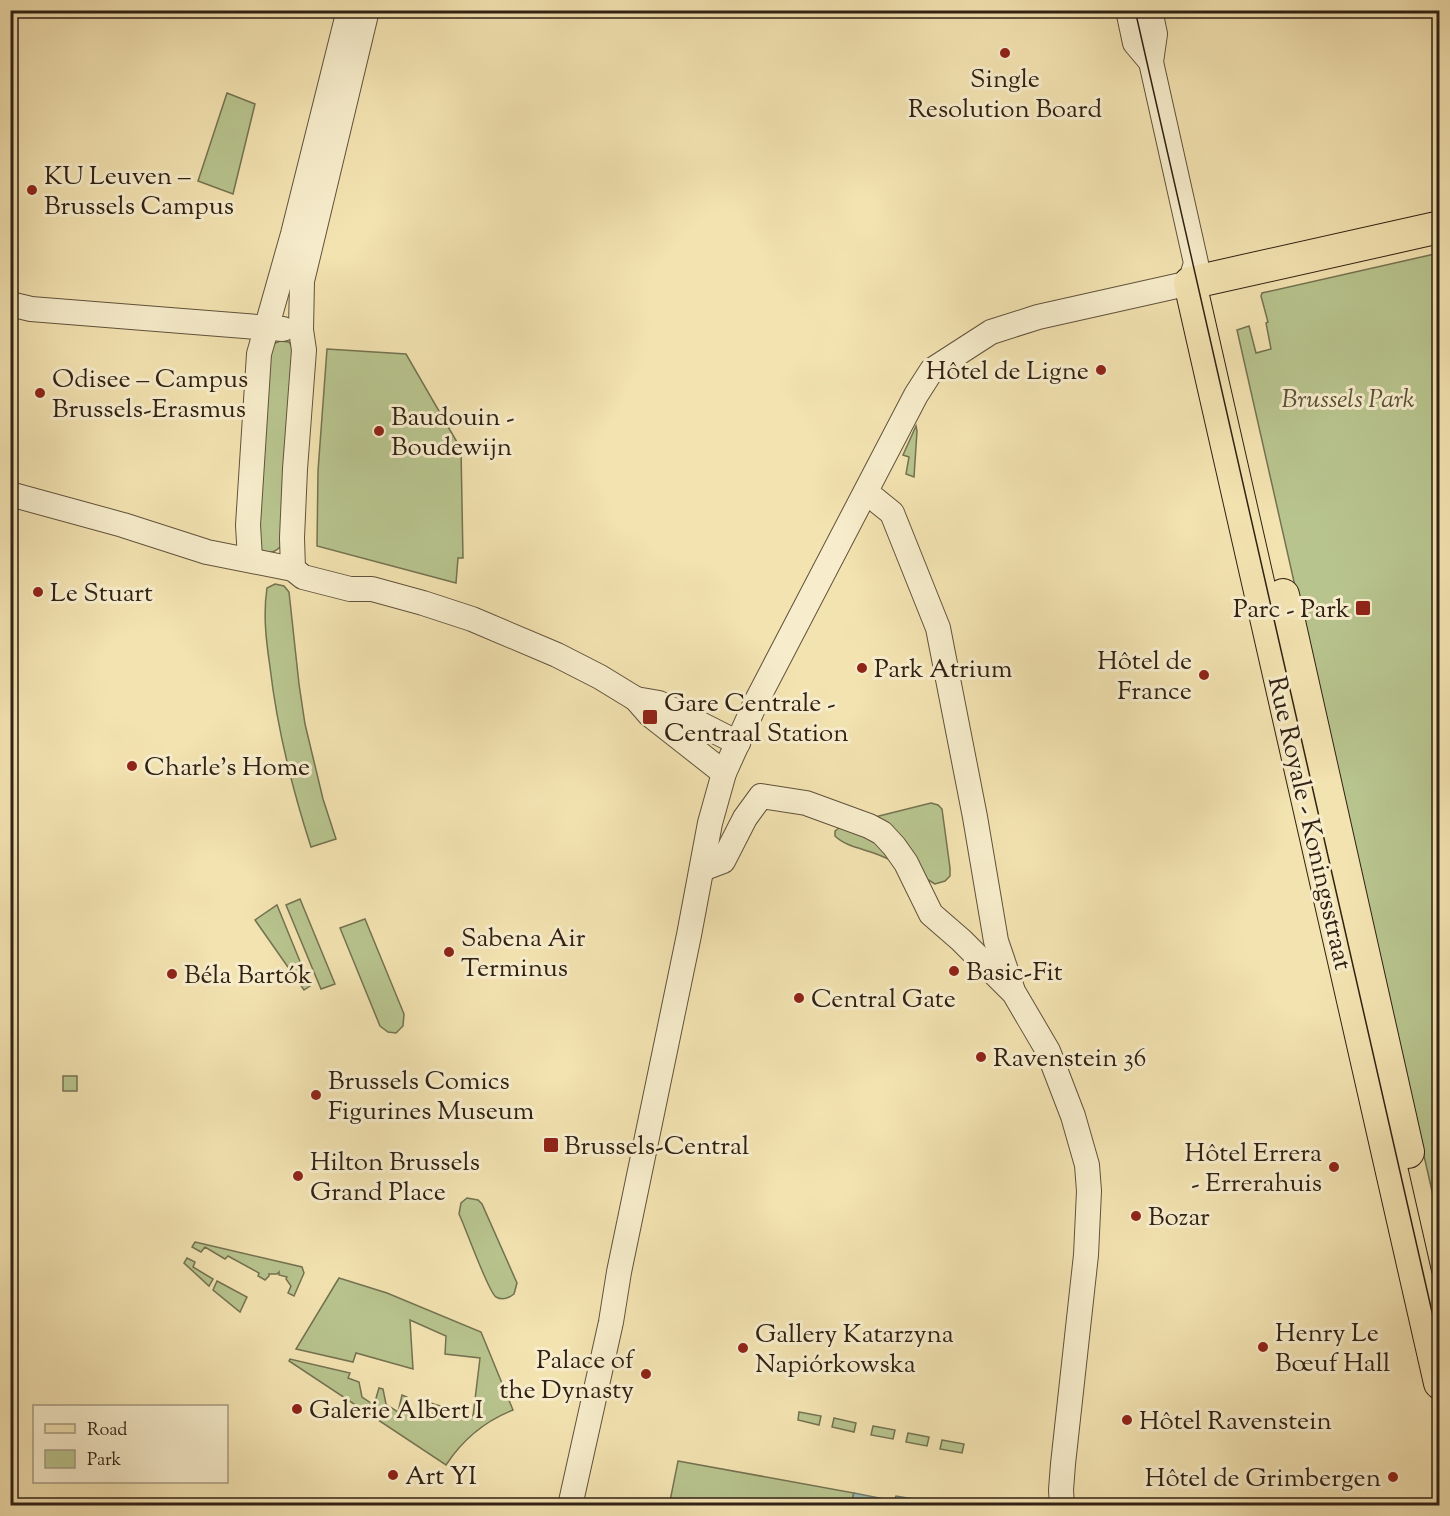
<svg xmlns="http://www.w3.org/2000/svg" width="1450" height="1516" font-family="'Sorts Mill Goudy',serif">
  <rect width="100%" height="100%" fill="#f3e3b1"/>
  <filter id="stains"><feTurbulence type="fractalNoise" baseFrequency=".00333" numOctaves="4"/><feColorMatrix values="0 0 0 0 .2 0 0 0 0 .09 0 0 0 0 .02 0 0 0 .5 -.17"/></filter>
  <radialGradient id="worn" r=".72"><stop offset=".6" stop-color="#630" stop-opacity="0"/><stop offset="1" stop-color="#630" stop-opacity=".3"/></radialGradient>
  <!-- green -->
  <g fill="#b8c48e" stroke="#747251" stroke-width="1.5">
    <path d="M227,93L255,104L233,194L198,181Z"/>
    <path d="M1439,253V1222L1237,330L1249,326L1256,353L1271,349L1266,323L1268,322L1261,296L1262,293Z"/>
    <path d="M280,341L289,342L295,351L281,546C274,554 266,554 258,547L269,349L273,344Z"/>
    <path d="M327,349L406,354L461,449L463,558H458L456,583L317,546L318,471Z"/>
    <path d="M916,426L917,431L914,477L906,474L909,457L903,455Z"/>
    <path d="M275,584L284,586L289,592L299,684L305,724L323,799L336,839L311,847C292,788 277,728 270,667C266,640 263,614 267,588Z"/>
    <path d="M931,803L938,805L942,809L950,868V876L945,881L935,884C918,873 899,863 879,855C865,849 846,847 835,836V831L843,825Z"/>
    <path d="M300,899L335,984L321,989L286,905Z"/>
    <path d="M277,905L310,986L304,990L255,920Z"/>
    <path d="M365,919L404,1014L403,1026L396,1033L388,1032L380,1026L340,928Z"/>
    <rect x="63" y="1076" width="14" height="15"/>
    <path d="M467,1198L478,1200L482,1204L517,1283L514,1294C509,1298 503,1301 496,1297C488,1292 465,1226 459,1214L461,1203Z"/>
    <path d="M195,1242L302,1267L304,1273L294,1296L288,1293L291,1286L286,1279L287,1277L279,1275V1272L277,1274H269V1276L265,1280L258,1276L259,1273L228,1256L225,1259L205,1247L201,1252L192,1247Z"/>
    <path d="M187,1258L195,1262L193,1267L213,1279L209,1286L184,1263Z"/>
    <path d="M339,1278L387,1293L481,1332L513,1410C485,1421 463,1439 446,1465L289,1361L290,1359L350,1373L348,1378L359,1382L362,1397L374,1405L379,1388L383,1389L386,1404L398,1412L402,1395L407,1397L409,1411L422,1420L427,1402L473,1416L480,1358L445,1354L446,1336L410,1320L413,1369L356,1353L353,1362L296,1349Z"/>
    <path d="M217,1281L247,1297L240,1312L213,1290Z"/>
    <path d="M799,1412L821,1416L819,1425L798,1420Z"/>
    <path d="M834,1418L856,1423L854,1432L832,1427Z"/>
    <path d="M873,1426L895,1430L893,1439L871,1435Z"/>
    <path d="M908,1433L929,1437L927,1446L906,1442Z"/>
    <path d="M942,1440L964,1444L962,1453L940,1449Z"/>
    <path d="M678,1461L854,1493L852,1500L885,1505L669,1506Z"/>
  </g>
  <!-- water -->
  <path fill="#9cbdb1" stroke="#717f72" stroke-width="1.5" d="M854,1493L894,1501L896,1496L949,1505H885L852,1500Z"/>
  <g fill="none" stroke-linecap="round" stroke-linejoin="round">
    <!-- minor casing -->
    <g stroke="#61523b" stroke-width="26">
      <g id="minor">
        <path d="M1128,10L1135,43L1151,62"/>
        <path d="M10,304L31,309L283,329"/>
        <path d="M866,492L892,513L938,628L975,817L996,941L1012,988"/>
        <path d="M10,494L123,525L207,552L293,569L303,577L350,589H372L423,603L472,619L557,655L600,677L636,699L649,714L724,773"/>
        <path d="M250,559L248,525L259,354L293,234L349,10"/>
        <path d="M293,569L292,538L295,469L304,350L301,330L302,281L367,10"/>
        <path d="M636,699L659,703L738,743"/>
        <path d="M702,869L723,861L745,818L761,796L806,803L869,826L882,833L894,846L906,863L931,914L961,940L1014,993L1048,1051L1073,1116L1087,1165L1089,1191L1086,1255L1063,1464L1061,1490L1062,1506"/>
        <path d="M570,1506L611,1322L619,1272L689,935L710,823L724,773L756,702L916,395L932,370L991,332L1038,317L1190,283L1196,263L1151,62L1155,34L1150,10"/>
      </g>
    </g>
    <!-- major casing -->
    <g stroke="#302114" stroke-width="34">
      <g id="major">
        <path d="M1440,227L1190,283L1440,1383"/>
        <path d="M1283,595L1408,1152"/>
      </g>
    </g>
    <!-- minor -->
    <use href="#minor" stroke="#f7edcc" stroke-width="24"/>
    <!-- major -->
    <use href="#major" stroke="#f3e3b1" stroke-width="32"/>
    <!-- tram -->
    <path stroke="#302114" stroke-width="1.5" d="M1135,10L1440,1347"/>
  </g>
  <!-- markers -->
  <g fill="#8f2418" stroke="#f7edcc" stroke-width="2">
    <circle cx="1005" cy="53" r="6"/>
    <circle cx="32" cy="190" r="6"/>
    <circle cx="1101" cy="370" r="6"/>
    <circle cx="40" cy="393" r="6"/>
    <circle cx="379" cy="431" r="6"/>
    <circle cx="38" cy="592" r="6"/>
    <rect x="1355" y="600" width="16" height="16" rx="3"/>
    <circle cx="862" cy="668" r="6"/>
    <circle cx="1204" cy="675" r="6"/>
    <rect x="642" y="709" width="16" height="16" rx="3"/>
    <circle cx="132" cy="766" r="6"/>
    <circle cx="449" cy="952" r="6"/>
    <circle cx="954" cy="971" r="6"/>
    <circle cx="172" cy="974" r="6"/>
    <circle cx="799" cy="998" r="6"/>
    <circle cx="981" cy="1057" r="6"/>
    <circle cx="316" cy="1095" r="6"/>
    <rect x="543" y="1137" width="16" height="16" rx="3"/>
    <circle cx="1334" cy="1167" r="6"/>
    <circle cx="298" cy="1176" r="6"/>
    <circle cx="1136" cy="1216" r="6"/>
    <circle cx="1263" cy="1347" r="6"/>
    <circle cx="743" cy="1348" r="6"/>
    <circle cx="646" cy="1374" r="6"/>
    <circle cx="297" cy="1409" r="6"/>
    <circle cx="1127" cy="1420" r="6"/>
    <circle cx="393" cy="1475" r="6"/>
    <circle cx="1393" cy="1477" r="6"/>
  </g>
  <g text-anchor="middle" stroke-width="6" stroke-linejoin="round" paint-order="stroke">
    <!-- poi labels -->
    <g font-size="26" fill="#302114" stroke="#f7edcc" text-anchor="start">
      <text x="1005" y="87" text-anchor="middle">Single<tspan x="1005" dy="30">Resolution Board</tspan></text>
      <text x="44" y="184">KU Leuven –<tspan x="44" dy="30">Brussels Campus</tspan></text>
      <text x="1089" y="379" text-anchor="end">Hôtel de Ligne</text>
      <text x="52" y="387">Odisee – Campus<tspan x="52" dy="30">Brussels-Erasmus</tspan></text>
      <text x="391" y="425">Baudouin -<tspan x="391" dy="30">Boudewijn</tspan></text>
      <text x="50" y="601">Le Stuart</text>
      <text x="1350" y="617" text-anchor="end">Parc - Park</text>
      <text x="1192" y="669" text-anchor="end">Hôtel de<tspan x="1192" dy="30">France</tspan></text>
      <text x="874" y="677">Park Atrium</text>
      <text x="664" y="711">Gare Centrale -<tspan x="664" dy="30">Centraal Station</tspan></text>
      <text x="144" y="775">Charle's Home</text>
      <text x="461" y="946">Sabena Air<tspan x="461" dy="30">Terminus</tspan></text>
      <text x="966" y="980">Basic-Fit</text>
      <text x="184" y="983">Béla Bartók</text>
      <text x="811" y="1007">Central Gate</text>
      <text x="993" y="1066">Ravenstein 36</text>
      <text x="328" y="1089">Brussels Comics<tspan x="328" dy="30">Figurines Museum</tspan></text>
      <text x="564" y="1154">Brussels-Central</text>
      <text x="1322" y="1161" text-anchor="end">Hôtel Errera<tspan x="1322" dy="30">- Errerahuis</tspan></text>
      <text x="310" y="1170">Hilton Brussels<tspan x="310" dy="30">Grand Place</tspan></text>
      <text x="1148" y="1225">Bozar</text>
      <text x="1275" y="1341">Henry Le<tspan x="1275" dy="30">Bœuf Hall</tspan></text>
      <text x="755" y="1342">Gallery Katarzyna<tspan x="755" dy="30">Napiórkowska</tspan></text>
      <text x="634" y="1368" text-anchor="end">Palace of<tspan x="634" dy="30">the Dynasty</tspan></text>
      <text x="309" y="1418">Galerie Albert I</text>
      <text x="1139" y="1429">Hôtel Ravenstein</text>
      <text x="405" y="1484">Art YI</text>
      <text x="1381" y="1486" text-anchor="end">Hôtel de Grimbergen</text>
    </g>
    <!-- park labels -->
    <g font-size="26" font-style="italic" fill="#595239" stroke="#f7edcc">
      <text x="1348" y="407">Brussels Park</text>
    </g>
    <!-- street labels -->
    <g font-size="26" fill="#302114" stroke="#f7edcc">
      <text transform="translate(1311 823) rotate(77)" y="9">Rue Royale - Koningsstraat</text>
    </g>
  </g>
  <!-- margin -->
  <rect width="1450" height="1516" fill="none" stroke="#f3e3b1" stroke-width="36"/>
  <rect x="12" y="12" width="1426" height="1492" fill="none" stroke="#302114" stroke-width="3"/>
  <rect x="18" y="18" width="1414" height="1480" fill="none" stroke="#302114" stroke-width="1.5"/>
  <!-- legend -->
  <rect x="33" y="1405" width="195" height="78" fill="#f7edcc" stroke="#a79b82" stroke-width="1.5"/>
  <rect x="45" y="1424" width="30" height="9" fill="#f3e3b1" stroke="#a79b82" stroke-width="1.5"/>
  <text x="87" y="1435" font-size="18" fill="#302114">Road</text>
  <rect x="45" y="1450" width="30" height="18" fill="#b8c48e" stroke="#a79b82" stroke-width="1.5"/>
  <text x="87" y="1465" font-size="18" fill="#302114">Park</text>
  <rect width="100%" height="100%" filter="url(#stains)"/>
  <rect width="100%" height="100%" fill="url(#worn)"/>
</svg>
